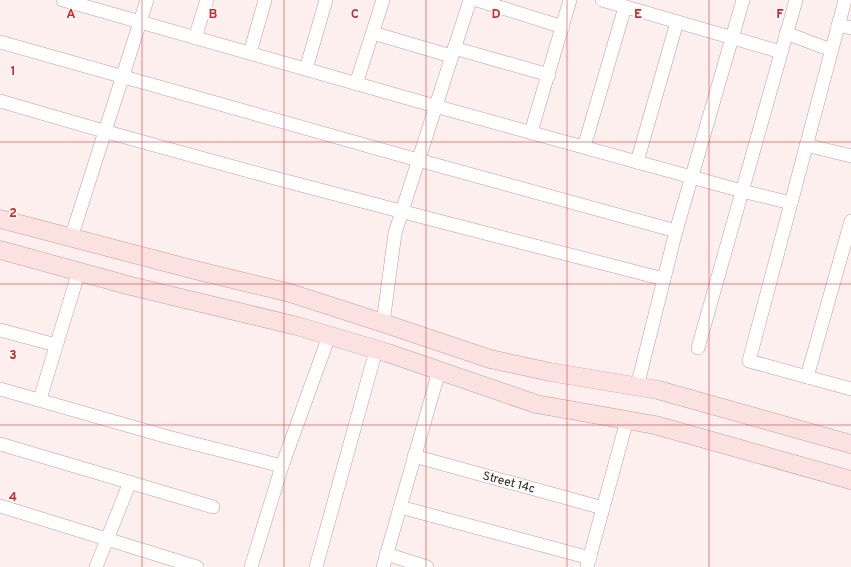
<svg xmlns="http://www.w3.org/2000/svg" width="851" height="567" font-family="Overpass,sans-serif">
  <rect width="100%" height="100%" fill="#fcefee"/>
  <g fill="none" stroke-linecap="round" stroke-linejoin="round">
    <!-- street casing -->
    <g stroke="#bc9e9d" stroke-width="14">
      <g id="street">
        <path d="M63,0L435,106L742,191L791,203"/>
        <path d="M477,0L563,27"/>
        <path d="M602,0L781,52"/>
        <path d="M845,0L749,361L851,389"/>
        <path d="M838,25L851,28"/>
        <path d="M373,33L451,56"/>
        <path d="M786,33L831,50"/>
        <path d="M195,38L207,0"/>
        <path d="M0,42L418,160L676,231L637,387"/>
        <path d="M454,48L549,75"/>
        <path d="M250,53L265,0"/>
        <path d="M306,69L326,0"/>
        <path d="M356,84L383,0"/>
        <path d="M0,101C220,166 442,222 664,279"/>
        <path d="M531,132L570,0"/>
        <path d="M806,145L851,156"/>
        <path d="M584,147L625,7"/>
        <path d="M637,162L677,22"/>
        <path d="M676,231L743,0"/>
        <path d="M71,238L147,0"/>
        <path d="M383,323L395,233L470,0"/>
        <path d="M0,330L56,345"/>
        <path d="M698,348L796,0"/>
        <path d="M807,377L851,221"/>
        <path d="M0,389L168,437L282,466"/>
        <path d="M40,399L79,271"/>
        <path d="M0,444L213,507"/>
        <path d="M414,456L603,508"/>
        <path d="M0,506L197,567"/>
        <path d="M400,507L590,558"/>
        <path d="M386,554L427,567"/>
        <path d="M96,567L130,482"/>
        <path d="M251,567L282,466L329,336"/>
        <path d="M316,567L376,350"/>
        <path d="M383,567L439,371"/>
        <path d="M587,567L627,420"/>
      </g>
    </g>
    <!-- secondary casing -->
    <g stroke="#bc9e9d" stroke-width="19">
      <g id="secondary">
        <path d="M0,219L199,271L290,293L383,323L490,359L550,372L658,390L851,444"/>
        <path d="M0,250L131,286L297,326L388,353L536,404L655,425L851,480"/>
      </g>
    </g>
    <!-- street -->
    <use href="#street" stroke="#fff" stroke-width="13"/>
    <!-- secondary -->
    <use href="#secondary" stroke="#fce1e1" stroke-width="18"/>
  </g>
  <!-- grid -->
  <path fill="none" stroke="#d62828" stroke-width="1" stroke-opacity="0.55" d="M142,0V567M284,0V567M426,0V567M567,0V567M709,0V567M0,142H851M0,284H851M0,425H851"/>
  <g text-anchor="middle" stroke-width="3" stroke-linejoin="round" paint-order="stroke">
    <!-- street labels -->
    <g font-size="12" fill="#281d1d" stroke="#fff">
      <text transform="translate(509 482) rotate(15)" y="4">Street 14c</text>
    </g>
  </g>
  <g font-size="13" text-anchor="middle" font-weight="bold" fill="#d62828" stroke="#fff" stroke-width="3" stroke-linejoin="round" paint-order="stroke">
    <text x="71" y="18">A</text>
    <text x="213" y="18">B</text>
    <text x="355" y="18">C</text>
    <text x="496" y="18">D</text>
    <text x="638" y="18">E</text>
    <text x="780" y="18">F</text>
    <text x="13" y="75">1</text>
    <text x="13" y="217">2</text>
    <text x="13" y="359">3</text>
    <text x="13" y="501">4</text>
  </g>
</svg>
